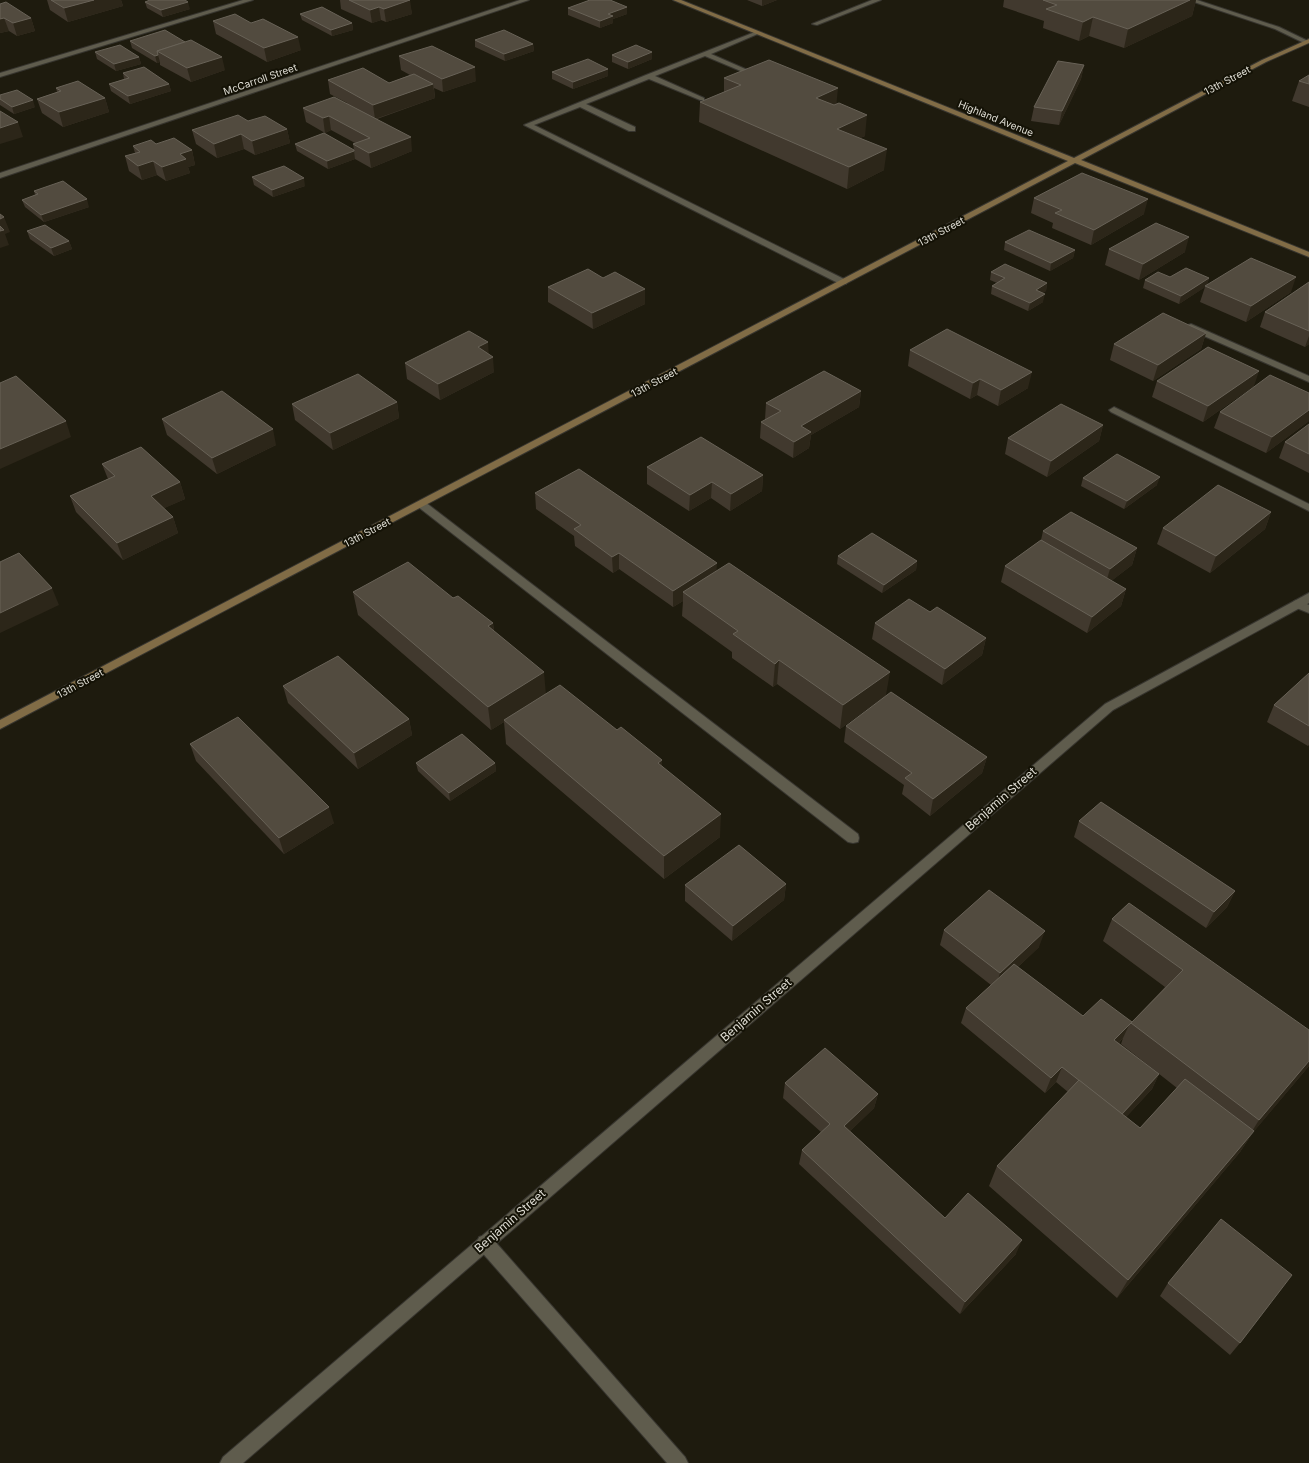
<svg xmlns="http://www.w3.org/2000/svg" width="1309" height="1463" font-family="Inter,sans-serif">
  <rect width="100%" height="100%" fill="#1e1b0e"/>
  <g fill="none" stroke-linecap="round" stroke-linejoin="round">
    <!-- lane casing -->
    <g stroke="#37352f" stroke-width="2">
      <g id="lane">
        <path d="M243,0H253L0,77V73Z"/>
        <path d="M872,0H881L817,25L812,24Z"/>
        <path d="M755,32L760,33L711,54L759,75V77H755L705,56L655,76L704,98V100H700L649,79L586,104L635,127V131H629L580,107L534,125L846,280L847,282L846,284H840L524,125L646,75Z"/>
        <path d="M1191,324L1309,376V382L1188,329L1187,327L1188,325Z"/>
        <path d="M1114,407L1309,504V511L1111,412L1109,410Z"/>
        <path d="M421,501L425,502L858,834L859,838L858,842L853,843L848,842L417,506L416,504Z"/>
        <path d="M1298,600L1309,605V613L1294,607L1293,604L1294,601Z"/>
        <path d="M485,1235L491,1237L685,1457L688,1463H667L479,1249L477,1243L479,1237Z"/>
      </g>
    </g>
    <!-- street casing -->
    <g stroke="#37352f" stroke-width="2">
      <g id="street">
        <path d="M520,0H529L0,178V173Z"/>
        <path d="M1188,0H1197L1279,27L1308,41L1309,42L1304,43L1275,29Z"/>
        <path d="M1309,593V603L1113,710L243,1463H220L223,1457L1105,704Z"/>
      </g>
    </g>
    <!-- secondary casing -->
    <g stroke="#37352f" stroke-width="2">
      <path id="secondary" d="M673,0H681L1074,158L1262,60L1309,39V43L1266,62L1081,160L1309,252V257L1075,163L0,729V720L1068,161Z"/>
    </g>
    <!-- lane -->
    <use href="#lane" fill="#5f5c4d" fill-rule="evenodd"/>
    <!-- street -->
    <use href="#street" fill="#5f5c4d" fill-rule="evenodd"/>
    <!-- secondary -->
    <use href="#secondary" fill="#816c46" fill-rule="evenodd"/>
  </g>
  <!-- wall -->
  <g fill="#41392e" fill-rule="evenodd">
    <path d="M47,0H121L123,6L68,22L50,10Z"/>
    <path d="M340,0H409L412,14L386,22L381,20L372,23L341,9Z"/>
    <path d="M747,0H777L762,6Z"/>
    <path d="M1004,0H1196L1192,16L1124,48L1089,36L1079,41L1043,28L1044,21L1003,7Z"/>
    <path d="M145,2L190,9L163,17L147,8Z"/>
    <path d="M0,4L31,18L35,31L17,36L9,31L0,33Z"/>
    <path d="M568,8L627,14L613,19V23L600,28L568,15Z"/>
    <path d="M300,14L352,23L353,30L332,36L302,20Z"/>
    <path d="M213,21L251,23L301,50L267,62L216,34Z"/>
    <path d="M475,40L533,44L534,51L505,61L475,47Z"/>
    <path d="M130,41L225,70L191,82L160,65V62L157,63L132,48Z"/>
    <path d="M95,52L139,57L141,64L116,71L97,59Z"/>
    <path d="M612,55L652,59L628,69L612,62Z"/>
    <path d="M399,56L476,81L443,92L434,88L435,98L377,119L412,151L371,168L355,159L328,169L297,151L295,144L354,150L353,144L355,143L331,130L325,133L306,122L303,108L347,103L330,94L328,80L389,83L410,75L401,70Z"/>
    <path d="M1084,65L1081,79L1059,125L1031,121L1034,107Z"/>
    <path d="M608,69V76L573,89L552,79V72Z"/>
    <path d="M123,73L169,84L171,91L130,104L111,91L109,84L124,79Z"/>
    <path d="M1309,75V107L1292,101L1299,81Z"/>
    <path d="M724,78L837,104L865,136L860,138L884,170L847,189L699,122L700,102L724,92Z"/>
    <path d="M56,88L105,98L109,112L63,127L42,113L37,99L57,92Z"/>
    <path d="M0,95L35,107L14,114L0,105Z"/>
    <path d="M248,121L287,129L290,143L255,155L244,149L217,158L196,144L192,130Z"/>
    <path d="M156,144L192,150L195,165L188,167L190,173L166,181L157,175L142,180L129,171L125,156L135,153L133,146Z"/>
    <path d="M252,177L305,186L273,197L254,185Z"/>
    <path d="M34,191L89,207L44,222L25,207L22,200L35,195Z"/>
    <path d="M1034,198L1144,214L1091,245L1052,228L1053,223L1031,213Z"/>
    <path d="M27,231L69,241L72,249L54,256L30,239Z"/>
    <path d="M1005,242L1075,250L1073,258L1050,271L1004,250Z"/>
    <path d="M1109,249L1185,252L1139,280L1105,265Z"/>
    <path d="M991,272L1047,283L1046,291L1042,293L1043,302L1028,311L991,294L992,286L997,283L990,280Z"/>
    <path d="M1170,277L1209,278L1207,285L1291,292L1246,322L1200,302L1205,287L1179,304L1143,288L1145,280Z"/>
    <path d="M603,278L645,304L593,329L548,302V287Z"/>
    <path d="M1309,282V344L1305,347L1260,327L1265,312Z"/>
    <path d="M1206,333L1201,349L1153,381L1110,360L1114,344Z"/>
    <path d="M910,350L1028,388L998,406L977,395L970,399L908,366Z"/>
    <path d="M489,354L494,372L440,400L407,379L405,363Z"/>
    <path d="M1157,381L1254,386L1203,422L1152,397Z"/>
    <path d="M861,391L859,407L811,435L809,448L793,458L760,438L761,422L766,420L765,419L766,403Z"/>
    <path d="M1309,393V421L1266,453L1214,428L1220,412Z"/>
    <path d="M397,402L399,418L333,450L295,420L292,404Z"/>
    <path d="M162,419L276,445L217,474L167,435Z"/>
    <path d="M1309,424V473L1279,458L1285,442Z"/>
    <path d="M1103,425L1099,441L1047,477L1005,454L1008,438Z"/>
    <path d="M102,464L180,482L185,499L164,508L173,517L178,533L123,560L76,512L70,496L108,479Z"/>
    <path d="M647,467L763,475L762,491L730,511L711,498L689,511L647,484Z"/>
    <path d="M1083,478L1157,485L1124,509L1081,486Z"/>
    <path d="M535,493L716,571L886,695L840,729L777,684L773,687L732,658V652L682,616L683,601L673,607L619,569L613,573L575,546L574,536L536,509Z"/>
    <path d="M1271,512L1265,529L1210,573L1157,544L1163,528Z"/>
    <path d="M1043,531L1137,548L1132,565L1111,581L1126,589L1121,606L1087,633L1001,582L1005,566L1041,540Z"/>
    <path d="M838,556L917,561L916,570L882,593L837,564Z"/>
    <path d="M353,592L453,598L493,623L494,631L546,694L617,730L662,760V766L720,837L664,879L506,744L504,722L491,730L358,615Z"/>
    <path d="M930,612L986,638L982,655L942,685L872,639L875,623Z"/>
    <path d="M1309,673V745L1308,746L1267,722L1274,705Z"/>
    <path d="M283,686L409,719L412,735L358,769L288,703Z"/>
    <path d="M846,726L987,757L982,773L930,816L902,794L904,785L844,742Z"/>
    <path d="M190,744L334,823L284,854L196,761Z"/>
    <path d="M416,763H495L496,771L450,801L418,771Z"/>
    <path d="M1079,821L1235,891L1227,907L1206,928L1074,837Z"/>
    <path d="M786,884L784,900L732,941L685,901V885Z"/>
    <path d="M1129,903L1309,1066L1254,1131L1240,1152L1117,1298L989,1186L997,1166L1068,1092L1056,1082L1045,1093L961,1023L966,1008L991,985L940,945L944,930L1039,947L1018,967L1083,1016L1132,1022L1165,987L1103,941L1112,919ZM1123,1038L1121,1044L1177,1088L1140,1128L1126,1117L1152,1089L1159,1074L1119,1043Z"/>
    <path d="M785,1083L878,1094L874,1108L850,1131L945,1218L1016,1254L960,1314L799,1164L802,1150L821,1132L783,1098Z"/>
    <path d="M1168,1283L1240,1343L1230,1355L1160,1296Z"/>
  </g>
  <!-- shaded-wall -->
  <g fill="#2c2619">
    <path d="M94,0H121L123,6L68,22L64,8Z"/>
    <path d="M410,0L412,14L386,22L384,9Z"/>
    <path d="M762,0H777L762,6Z"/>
    <path d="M1190,0H1196L1192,16L1124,48L1128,29Z"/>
    <path d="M188,2L190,9L163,17L161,10Z"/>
    <path d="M379,7L381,20L372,23L370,10Z"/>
    <path d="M627,7V14L613,19V23L600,28V21L608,14Z"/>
    <path d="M1093,17L1089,36L1079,41L1083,22Z"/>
    <path d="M4,18L9,31L0,33V19Z"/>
    <path d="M31,18L35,31L17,36L13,23Z"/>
    <path d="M352,23L353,30L332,36L331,30Z"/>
    <path d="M298,37L301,50L267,62L264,48Z"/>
    <path d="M533,44L534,51L505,61L504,54Z"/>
    <path d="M652,52V59L628,69V62Z"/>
    <path d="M158,55L160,62L157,63L155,56Z"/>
    <path d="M139,57L141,64L116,71L114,64Z"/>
    <path d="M222,57L225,70L191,82L187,68Z"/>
    <path d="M1084,65L1081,79L1059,125L1062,111Z"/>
    <path d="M475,67L476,81L443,92L442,79Z"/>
    <path d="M608,69V76L573,89V82Z"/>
    <path d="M169,84L171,91L130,104L128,96Z"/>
    <path d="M433,84L435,98L375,119L373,105Z"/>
    <path d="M838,88L836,108L816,98Z"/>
    <path d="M105,98L109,112L63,127L59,112Z"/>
    <path d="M33,100L35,107L14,114L12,107Z"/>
    <path d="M867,115L865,136L835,149L837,129Z"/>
    <path d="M329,116L331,130L325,133L323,118Z"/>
    <path d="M18,122L23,137L0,144V128Z"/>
    <path d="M287,129L290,143L255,155L252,141Z"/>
    <path d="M241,134L244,149L217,158L214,144Z"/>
    <path d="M411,137L412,151L371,168L369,153Z"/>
    <path d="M887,149L884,170L847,189L849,167Z"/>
    <path d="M192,150L195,165L188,167L190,173L166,181L162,167L180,154Z"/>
    <path d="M354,151L355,159L328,169L327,161Z"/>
    <path d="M153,161L157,175L142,180L138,166Z"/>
    <path d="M304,178L305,186L273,197L272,190Z"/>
    <path d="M87,199L89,207L44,222L41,215Z"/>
    <path d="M1148,199L1144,214L1091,245L1094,230Z"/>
    <path d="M4,217L10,232L5,234L9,245L0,248V219Z"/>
    <path d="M1189,237L1185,252L1139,280L1143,264Z"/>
    <path d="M69,241L72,249L54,256L51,248Z"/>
    <path d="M1075,250L1073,258L1050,271L1051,263Z"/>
    <path d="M1296,277L1291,292L1246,322L1251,306Z"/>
    <path d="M1209,278L1207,286L1179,304L1181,296Z"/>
    <path d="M1047,283L1046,291L1034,298L1036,290Z"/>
    <path d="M645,289V304L593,329L592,313Z"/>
    <path d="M1045,294L1043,302L1028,311L1030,303Z"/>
    <path d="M1206,333L1201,349L1153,381L1158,365Z"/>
    <path d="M1309,336V344L1305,347Z"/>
    <path d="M488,342L489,358L478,347Z"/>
    <path d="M493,357L494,372L440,400L438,384Z"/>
    <path d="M1259,371L1254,386L1203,422L1208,406Z"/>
    <path d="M1032,372L1028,388L998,406L1001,390Z"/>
    <path d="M980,379L977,395L970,399L973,383Z"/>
    <path d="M861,391L859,407L811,435L809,448L793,458L794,442L801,426Z"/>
    <path d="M397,402L399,418L333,450L330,433Z"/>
    <path d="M1309,410V421L1266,453L1272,437Z"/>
    <path d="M66,421L71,437L0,469V449Z"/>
    <path d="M1103,425L1099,441L1047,477L1051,461Z"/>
    <path d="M273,429L276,445L217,474L212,458Z"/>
    <path d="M763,475L762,491L730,511L731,494Z"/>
    <path d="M1160,477L1157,485L1124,509L1127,501Z"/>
    <path d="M180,482L185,499L156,512L151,496Z"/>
    <path d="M712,482L711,498L689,511L690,495Z"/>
    <path d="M1271,512L1265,529L1210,573L1216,556Z"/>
    <path d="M173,517L178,533L123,560L117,543Z"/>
    <path d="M1137,548L1132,565L1105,586L1110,569Z"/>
    <path d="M619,553V569L613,573L612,557Z"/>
    <path d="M917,561L916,570L882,593L884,585Z"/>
    <path d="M717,563L716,580L683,592V601L673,607V591Z"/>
    <path d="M52,588L59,605L0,633V613Z"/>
    <path d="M1126,589L1121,606L1087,633L1092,617Z"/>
    <path d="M493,623L495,647L488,626Z"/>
    <path d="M986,638L982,655L942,685L945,669Z"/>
    <path d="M779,660L777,684L773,687L775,664Z"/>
    <path d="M544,672L546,695L504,720V722L491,730L488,707Z"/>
    <path d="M890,672L886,695L840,729L843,705Z"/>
    <path d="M409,719L412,735L358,769L354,753Z"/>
    <path d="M987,757L982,773L930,816L933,799Z"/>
    <path d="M662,760V784L658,763Z"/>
    <path d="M495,763L496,771L450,801L449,793Z"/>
    <path d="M329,807L334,823L284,854L279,838Z"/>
    <path d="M721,814L720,837L664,879V856Z"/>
    <path d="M786,884L784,900L732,941L733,926Z"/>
    <path d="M1235,891L1227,907L1206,928L1214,912Z"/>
    <path d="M1045,931L1039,947L995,989L1000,973Z"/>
    <path d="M1130,1023L1123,1038L1107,1055L1114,1040Z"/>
    <path d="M1309,1061V1066L1246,1141L1259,1120Z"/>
    <path d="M1062,1067L1056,1082L1045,1093L1051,1078Z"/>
    <path d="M1159,1074L1152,1089L1115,1129L1122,1115Z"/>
    <path d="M878,1094L874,1108L841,1140L844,1126Z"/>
    <path d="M1254,1131L1240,1152L1117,1298L1128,1280Z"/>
    <path d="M1022,1240L1016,1254L960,1314L965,1302Z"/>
  </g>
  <!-- building -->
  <g fill="#524b3f" stroke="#686257">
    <path d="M51,0H94L64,8Z"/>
    <path d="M150,0H185L188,2L161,10L145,2Z"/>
    <path d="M349,0H410L384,9L379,7L370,10Z"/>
    <path d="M590,0H610L627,7L608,14L613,16L600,21L568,8Z"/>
    <path d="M1043,0H1190L1128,29L1093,17L1083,22L1046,9L1057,5Z"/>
    <path d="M6,2L31,18L13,23L4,18L0,19V4Z"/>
    <path d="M322,7L352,23L331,30L300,14Z"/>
    <path d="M235,14L251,23L263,19L298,37L264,48L213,21Z"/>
    <path d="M165,30L185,42L157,51L158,55L155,56L130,41Z"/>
    <path d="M504,30L533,44L504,54L475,40Z"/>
    <path d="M191,40L222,57L187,68L157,51Z"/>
    <path d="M120,45L139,57L114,64L95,52Z"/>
    <path d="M636,45L652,52L628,62L612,55Z"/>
    <path d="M432,46L475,67L442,79L399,56Z"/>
    <path d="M588,59L608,69L573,82L552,72Z"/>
    <path d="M769,60L838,88L816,98L834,105L839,103L867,115L837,129L887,149L849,167L700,102L741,85L724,78Z"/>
    <path d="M1058,61L1084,65L1062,111L1034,107Z"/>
    <path d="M144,67L169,84L128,96L109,84L129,78L123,73Z"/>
    <path d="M363,68L389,83L414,74L433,84L373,105L328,80Z"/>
    <path d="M1309,75V84L1299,81Z"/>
    <path d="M78,81L105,98L59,112L37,99L61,91L56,88Z"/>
    <path d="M17,90L33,100L12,107L0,99V95Z"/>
    <path d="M334,97L411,137L369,153L353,144L370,138L329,116L323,118L303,108Z"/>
    <path d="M0,111L18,122L0,128Z"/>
    <path d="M238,115L248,121L265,116L287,129L252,141L241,134L214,144L192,130Z"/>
    <path d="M324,133L354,150V151L327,161L295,144Z"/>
    <path d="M174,138L192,150L180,154L186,159L162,167L153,161L138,166L125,156L140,152L133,146L151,140L156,144Z"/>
    <path d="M284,166L304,178L272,190L252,177Z"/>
    <path d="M1082,173L1148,199L1094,230L1055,213L1062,210L1034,198Z"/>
    <path d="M63,181L87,199L41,215L22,200L38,194L34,191Z"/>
    <path d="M0,214L4,217L0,219Z"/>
    <path d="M1156,223L1189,237L1143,264L1109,249Z"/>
    <path d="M45,225L69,241L51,248L27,231Z"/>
    <path d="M0,226L4,230L0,231Z"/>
    <path d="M1029,230L1075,250L1051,263L1005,242Z"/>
    <path d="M1251,258L1296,277L1251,306L1205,286Z"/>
    <path d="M1005,264L1047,283L1036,290L1045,294L1030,303L992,286L1005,278L991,272Z"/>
    <path d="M1186,268L1209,278L1181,296L1145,280L1158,272L1170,277Z"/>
    <path d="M588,269L603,278L615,272L645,289L592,313L548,287Z"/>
    <path d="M1309,282V331L1265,312Z"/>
    <path d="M1163,313L1206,333L1158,365L1114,344Z"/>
    <path d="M947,329L1032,372L1001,390L980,379L973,383L910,350Z"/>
    <path d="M469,331L488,342L478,347L493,357L438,384L405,363Z"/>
    <path d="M1208,347L1259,371L1208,406L1157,381Z"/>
    <path d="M824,371L861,391L801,426L811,432L794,442L761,422L781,411L766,403Z"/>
    <path d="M358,374L397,402L330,433L292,404Z"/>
    <path d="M1270,375L1309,393V410L1272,437L1220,412Z"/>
    <path d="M16,376L66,421L0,449V383Z"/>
    <path d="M222,391L273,429L212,458L162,419Z"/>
    <path d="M1061,404L1103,425L1051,461L1008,438Z"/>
    <path d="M1309,424V454L1285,442Z"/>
    <path d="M701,437L763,475L731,494L712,482L690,495L647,467Z"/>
    <path d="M141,447L180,482L151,496L173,517L117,543L70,496L115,476L102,464Z"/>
    <path d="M1117,454L1160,477L1127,501L1083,478Z"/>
    <path d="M579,469L717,563L673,591L619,553L612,557L574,529L581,525L535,493Z"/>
    <path d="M1218,485L1271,512L1216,556L1163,528Z"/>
    <path d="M1071,512L1137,548L1110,569L1043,531Z"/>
    <path d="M872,533L917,561L884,585L838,556Z"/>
    <path d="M1041,540L1126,589L1092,617L1005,566Z"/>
    <path d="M19,553L52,588L0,613V562Z"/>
    <path d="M408,562L453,598L458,596L493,623L488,626L544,672L488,707L353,592Z"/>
    <path d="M729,563L890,672L843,705L779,660L775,664L733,634L738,631L683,592Z"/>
    <path d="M909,599L930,612L937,607L986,638L945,669L875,623Z"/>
    <path d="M338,656L409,719L354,753L283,686Z"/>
    <path d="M1309,673V726L1274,705Z"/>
    <path d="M560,685L617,730L621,727L662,760L658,763L721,814L664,856L504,720Z"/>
    <path d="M891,692L987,757L933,799L905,778L912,773L846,726Z"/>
    <path d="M238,717L329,807L279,838L190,744Z"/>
    <path d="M462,734L495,763L449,793L416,763Z"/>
    <path d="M1101,802L1235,891L1214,912L1079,821Z"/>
    <path d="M739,845L786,884L733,926L685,885Z"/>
    <path d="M989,890L1045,931L1000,973L944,930Z"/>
    <path d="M1129,903L1309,1030V1061L1259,1120L1131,1023L1183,970L1112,919Z"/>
    <path d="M1014,964L1083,1016L1101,999L1132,1022L1114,1040L1159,1074L1122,1114L1062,1067L1051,1078L966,1008Z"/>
    <path d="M825,1048L878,1094L844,1126L945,1218L968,1193L1022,1240L965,1302L802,1150L830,1124L785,1083Z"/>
    <path d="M1185,1079L1254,1131L1128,1280L997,1166L1079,1080L1140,1128Z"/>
    <path d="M1221,1219L1292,1275L1240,1343L1168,1283Z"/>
  </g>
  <g text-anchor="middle" stroke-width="4" stroke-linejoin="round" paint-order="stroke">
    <!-- far-street labels -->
    <g font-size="10" fill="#dfddd4" stroke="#141206">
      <text transform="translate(260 79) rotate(-19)" y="4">McCarroll Street</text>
      <text transform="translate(1227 80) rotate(-28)" y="4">13th Street</text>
      <text transform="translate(996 118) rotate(22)" y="4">Highland Avenue</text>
      <text transform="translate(941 231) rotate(-28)" y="4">13th Street</text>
      <text transform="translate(654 382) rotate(-28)" y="4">13th Street</text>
      <text transform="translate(367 532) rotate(-28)" y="4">13th Street</text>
      <text transform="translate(80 683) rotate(-28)" y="4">13th Street</text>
    </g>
    <!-- street labels -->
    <g font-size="12" fill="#dfddd4" stroke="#141206">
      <text transform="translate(1001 799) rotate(-41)" y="4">Benjamin Street</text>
      <text transform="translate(756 1010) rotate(-41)" y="4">Benjamin Street</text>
      <text transform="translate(510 1221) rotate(-41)" y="4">Benjamin Street</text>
    </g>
  </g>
</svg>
